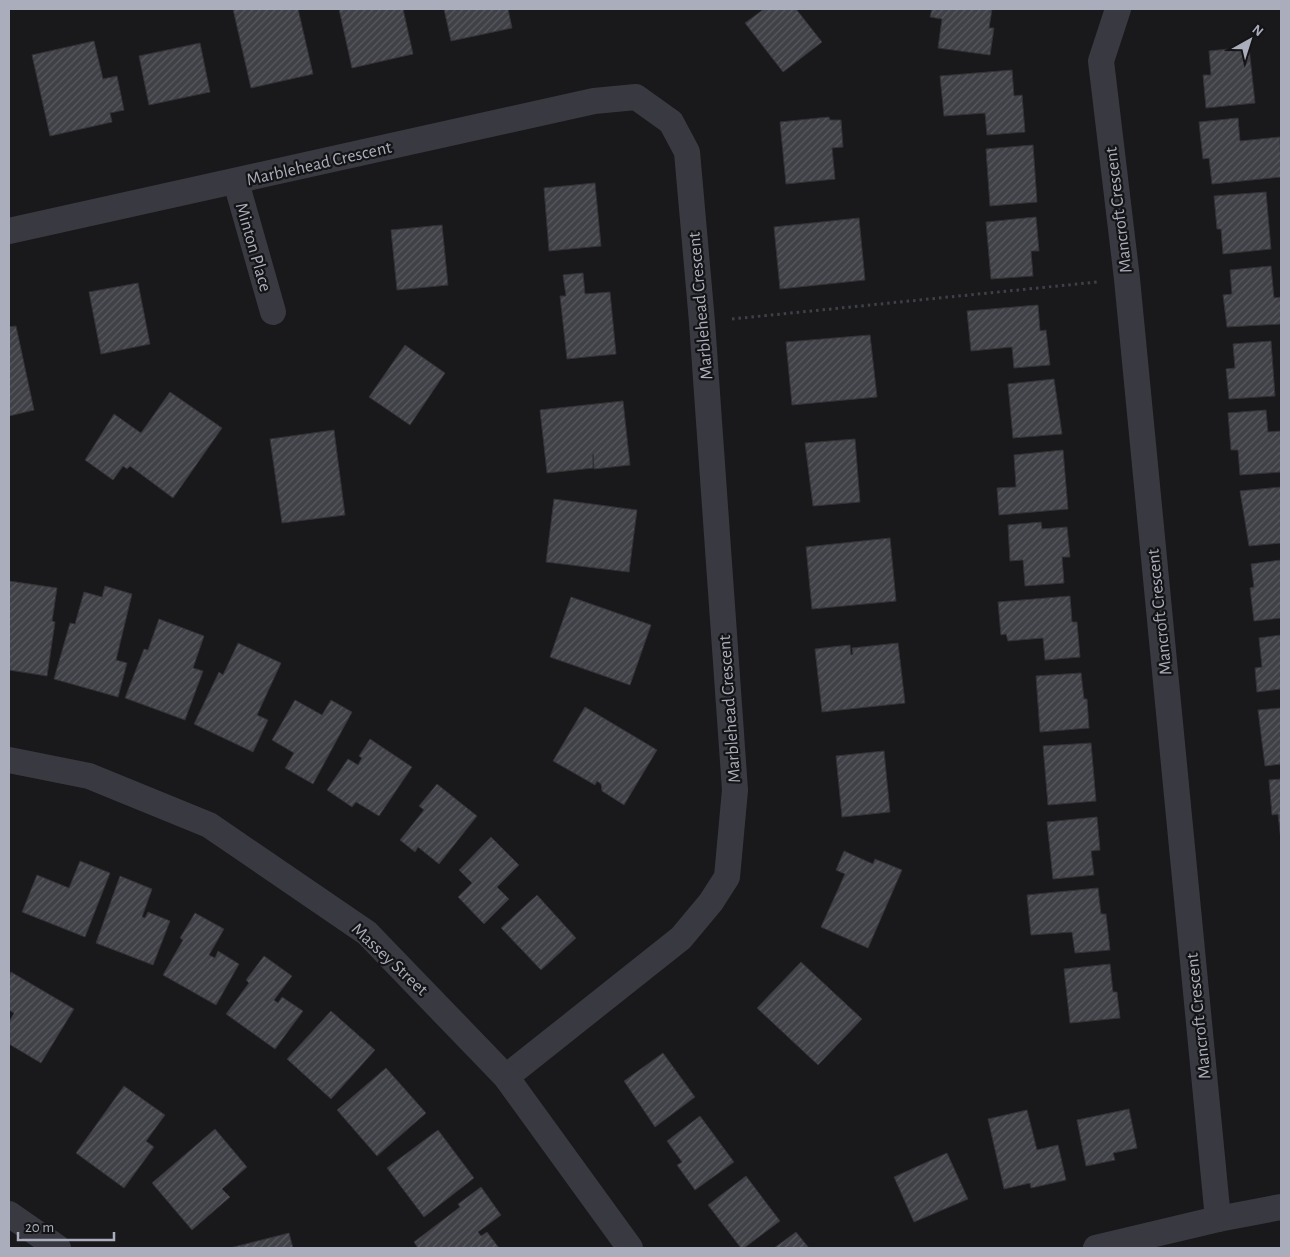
<svg xmlns="http://www.w3.org/2000/svg" width="1290" height="1257" font-family="'Alegreya Sans',sans-serif">
  <defs>
    <pattern id="building-hatch" width="6" height="6" patternUnits="userSpaceOnUse" patternTransform="scale(1.25)"><rect width="6" height="6" fill="#404146"/><path d="M-1 1l2-2M0 6l6-6M5 7l2-2" fill="none" stroke="#595a5f"/></pattern>
  </defs>
  <rect width="100%" height="100%" fill="#19191b"/>
  <!-- building -->
  <g fill="url(#building-hatch)" stroke="#333237">
    <path d="M233,9H298L313,74L251,88Z"/>
    <path d="M339,9H403L413,54L352,68Z"/>
    <path d="M444,9H508L512,28L451,41Z"/>
    <path d="M764,9H796L822,42L783,72L745,23Z"/>
    <path d="M932,9H992L989,28H994L990,55L938,48L942,19L930,17Z"/>
    <path d="M94,41L103,79L117,76L124,110L110,113L112,122L50,136L32,55Z"/>
    <path d="M200,43L210,92L149,105L139,56Z"/>
    <path d="M1249,47L1255,103L1206,108L1203,75H1211L1209,51Z"/>
    <path d="M1012,70L1014,96L1022,95L1025,132L987,135L985,113L944,116L940,76Z"/>
    <path d="M829,117L830,120H841L843,147L832,148L835,179L786,184L780,122Z"/>
    <path d="M1238,118L1240,141L1280,137L1281,177L1212,184L1209,158L1203,159L1199,122Z"/>
    <path d="M1033,145L1037,202L990,206L986,149Z"/>
    <path d="M595,183L601,246L549,251L544,188Z"/>
    <path d="M1266,192L1271,249L1223,254L1221,229H1217L1214,196Z"/>
    <path d="M1036,217L1039,251H1031L1033,276L991,279L986,222Z"/>
    <path d="M859,218L865,280L780,289L774,227Z"/>
    <path d="M442,225L448,285L397,290L391,230Z"/>
    <path d="M1271,266L1274,298L1281,297V324L1227,327L1223,295L1232,294L1230,270Z"/>
    <path d="M583,273L585,294L610,292L616,354L567,359L560,296H566L563,275Z"/>
    <path d="M138,283L150,344L101,354L89,292Z"/>
    <path d="M1038,305L1040,331L1046,330L1050,365L1014,368L1012,347L971,351L967,311Z"/>
    <path d="M16,326L34,410L9,416V327Z"/>
    <path d="M870,335L877,397L792,405L786,342Z"/>
    <path d="M1271,341L1275,396L1229,399L1226,369L1235,368L1233,344Z"/>
    <path d="M405,345L445,373L410,425L369,397Z"/>
    <path d="M1054,379L1062,434L1013,438L1008,384Z"/>
    <path d="M170,392L222,428L173,498L130,466L127,469L123,466L113,480L85,460L114,414L141,433Z"/>
    <path d="M623,401L630,465L594,469L593,454V468L547,473L540,410Z"/>
    <path d="M1266,410L1268,432L1281,431V472L1240,475L1238,450H1231L1228,413Z"/>
    <path d="M334,430L345,515L282,523L270,439Z"/>
    <path d="M855,439L860,502L813,506L805,443Z"/>
    <path d="M1063,450L1068,509L999,515L997,488L1016,487L1014,455Z"/>
    <path d="M1281,487V543L1249,546L1240,491Z"/>
    <path d="M554,499L637,510L629,572L546,562Z"/>
    <path d="M1041,522L1042,529L1067,527L1070,557H1062L1064,583L1025,586L1023,560L1010,561L1008,525Z"/>
    <path d="M890,538L896,601L812,609L806,547Z"/>
    <path d="M1281,560V618L1254,621L1250,588L1254,587L1251,564Z"/>
    <path d="M9,581L57,588L52,621L55,622L47,676L9,670Z"/>
    <path d="M105,586L132,594L116,660L127,663L118,697L54,679L70,623L75,624L84,592L102,597Z"/>
    <path d="M1070,596L1072,622H1077L1080,657L1045,660L1043,638L1008,641L1006,634L1001,635L998,602Z"/>
    <path d="M571,597L651,625L630,685L550,657Z"/>
    <path d="M159,619L204,636L193,668L203,671L185,720L125,698L144,649L148,650Z"/>
    <path d="M1281,635V689L1257,692L1255,668L1262,667L1259,638Z"/>
    <path d="M238,643L281,663L257,715L268,720L253,752L194,724L219,672L223,675Z"/>
    <path d="M898,643L905,703L822,712L815,649L850,645L851,655L853,654L852,648Z"/>
    <path d="M1081,673L1084,699H1087L1089,728L1040,732L1036,676Z"/>
    <path d="M295,700L322,715L331,700L352,712L313,784L285,768L294,753L272,740Z"/>
    <path d="M585,707L657,750L624,805L602,791L601,784L597,781L595,785L553,761Z"/>
    <path d="M1281,708V764L1265,766L1258,710Z"/>
    <path d="M370,739L412,767L379,816L356,802L352,807L327,790L348,759L358,765L362,758L359,756Z"/>
    <path d="M1091,743L1096,801L1048,805L1043,746Z"/>
    <path d="M884,751L890,812L842,817L836,756Z"/>
    <path d="M1281,779V841L1278,814L1272,815L1269,780Z"/>
    <path d="M437,784L477,816L439,864L418,847L415,852L400,840L424,810L419,806Z"/>
    <path d="M1097,817L1100,850L1091,851L1094,875L1053,879L1047,822Z"/>
    <path d="M491,837L519,865L497,887L509,899L484,924L458,897L472,883L459,870Z"/>
    <path d="M844,851L873,864L875,859L902,870L868,948L821,927L845,874L836,870Z"/>
    <path d="M80,861L110,873L85,937L22,912L37,875L69,888Z"/>
    <path d="M120,876L152,889L142,917L145,918L148,912L170,921L153,965L96,943Z"/>
    <path d="M1098,888L1101,914H1106L1110,950L1075,953L1072,932L1031,935L1027,895Z"/>
    <path d="M537,895L576,938L541,970L501,928Z"/>
    <path d="M195,913L224,929L209,955L215,958L218,951L239,964L216,1005L163,975L183,940L180,938Z"/>
    <path d="M264,956L292,976L274,1000L278,1003L282,997L303,1011L275,1049L226,1014L249,983L246,980Z"/>
    <path d="M801,962L862,1019L818,1065L757,1008Z"/>
    <path d="M1110,964L1113,992H1117L1120,1018L1070,1023L1064,969Z"/>
    <path d="M11,972L74,1009L41,1063L9,1044V1022L14,1013L9,1010V977Z"/>
    <path d="M331,1011L375,1050L331,1099L287,1059Z"/>
    <path d="M663,1053L695,1097L655,1127L624,1081Z"/>
    <path d="M386,1068L426,1113L377,1156L337,1110Z"/>
    <path d="M124,1086L165,1115L146,1141L154,1147L124,1188L76,1153Z"/>
    <path d="M1129,1109L1137,1148L1113,1153L1115,1160L1086,1166L1077,1120Z"/>
    <path d="M1027,1110L1037,1150L1058,1145L1066,1180L1031,1188L1030,1183L1004,1189L988,1119Z"/>
    <path d="M700,1116L734,1162L695,1190L677,1165L682,1162L667,1141Z"/>
    <path d="M215,1129L247,1167L222,1189L230,1197L192,1230L152,1183Z"/>
    <path d="M438,1130L474,1178L424,1217L387,1168Z"/>
    <path d="M947,1153L968,1199L914,1222L894,1177Z"/>
    <path d="M746,1176L780,1221L744,1248H741L708,1205Z"/>
    <path d="M481,1187L501,1215L478,1232L481,1236L487,1232L499,1248H418L414,1242L460,1207L458,1204Z"/>
    <path d="M796,1232L809,1248H774Z"/>
    <path d="M289,1233L293,1248H230Z"/>
  </g>
  <g fill="none" stroke-linecap="round" stroke-linejoin="round">
    <!-- path -->
    <path stroke="#3f4148" stroke-width="3" stroke-dasharray="2.5 4" stroke-linecap="butt" d="M732,319L1097,282"/>
    <!-- street -->
    <g stroke="#393a41" stroke-width="26">
      <path d="M1118,9L1101,61L1127,279L1218,1219"/>
      <path d="M236,182L273,312"/>
      <path d="M9,231L594,101L636,97L671,122L687,152L702,322L735,790L727,877L711,902L681,938L506,1077"/>
      <path d="M9,760L89,776L209,825L367,933L506,1077L630,1248"/>
      <path d="M9,1214L58,1248"/>
      <path d="M1096,1248L1218,1219L1281,1207"/>
    </g>
  </g>
  <g text-anchor="middle" stroke-width="4.5" stroke-linejoin="round" paint-order="stroke">
    <!-- street labels -->
    <g font-size="18" fill="#aaadbc" stroke="#141416">
      <text transform="translate(319 163) rotate(-13)" y="6">Marblehead Crescent</text>
      <text transform="translate(1118 210) rotate(-97)" y="6">Mancroft Crescent</text>
      <text transform="translate(254 247) rotate(74)" y="6">Minton Place</text>
      <text transform="translate(700 306) rotate(-95)" y="6">Marblehead Crescent</text>
      <text transform="translate(1159 612) rotate(-96)" y="6">Mancroft Crescent</text>
      <text transform="translate(729 709) rotate(-94)" y="6">Marblehead Crescent</text>
      <text transform="translate(390 959) rotate(43)" y="6">Massey Street</text>
      <text transform="translate(1198 1016) rotate(-96)" y="6">Mancroft Crescent</text>
    </g>
  </g>
  <!-- border -->
  <rect width="1290" height="1257" fill="none" stroke="#aaadbc" stroke-width="20"/>
  <!-- north arrow -->
  <g transform="translate(1250 40) rotate(39)" stroke="#141416" stroke-width="4" paint-order="stroke">
  <path d="M0-4L9 19L0 12L-9 19Z" fill="#aaadbc"/>
  <text y="-8" font-size="14" font-weight="bold" text-anchor="middle" fill="#aaadbc">N</text>
  </g>
  <!-- scale -->
  <path d="M18 1232v8h96v-8" fill="none" stroke="#aaadbc" stroke-width="2.5"/>
  <text x="25" y="1232" font-size="15" fill="#aaadbc" stroke="#141416" stroke-width="4" paint-order="stroke">20 m</text>
</svg>
